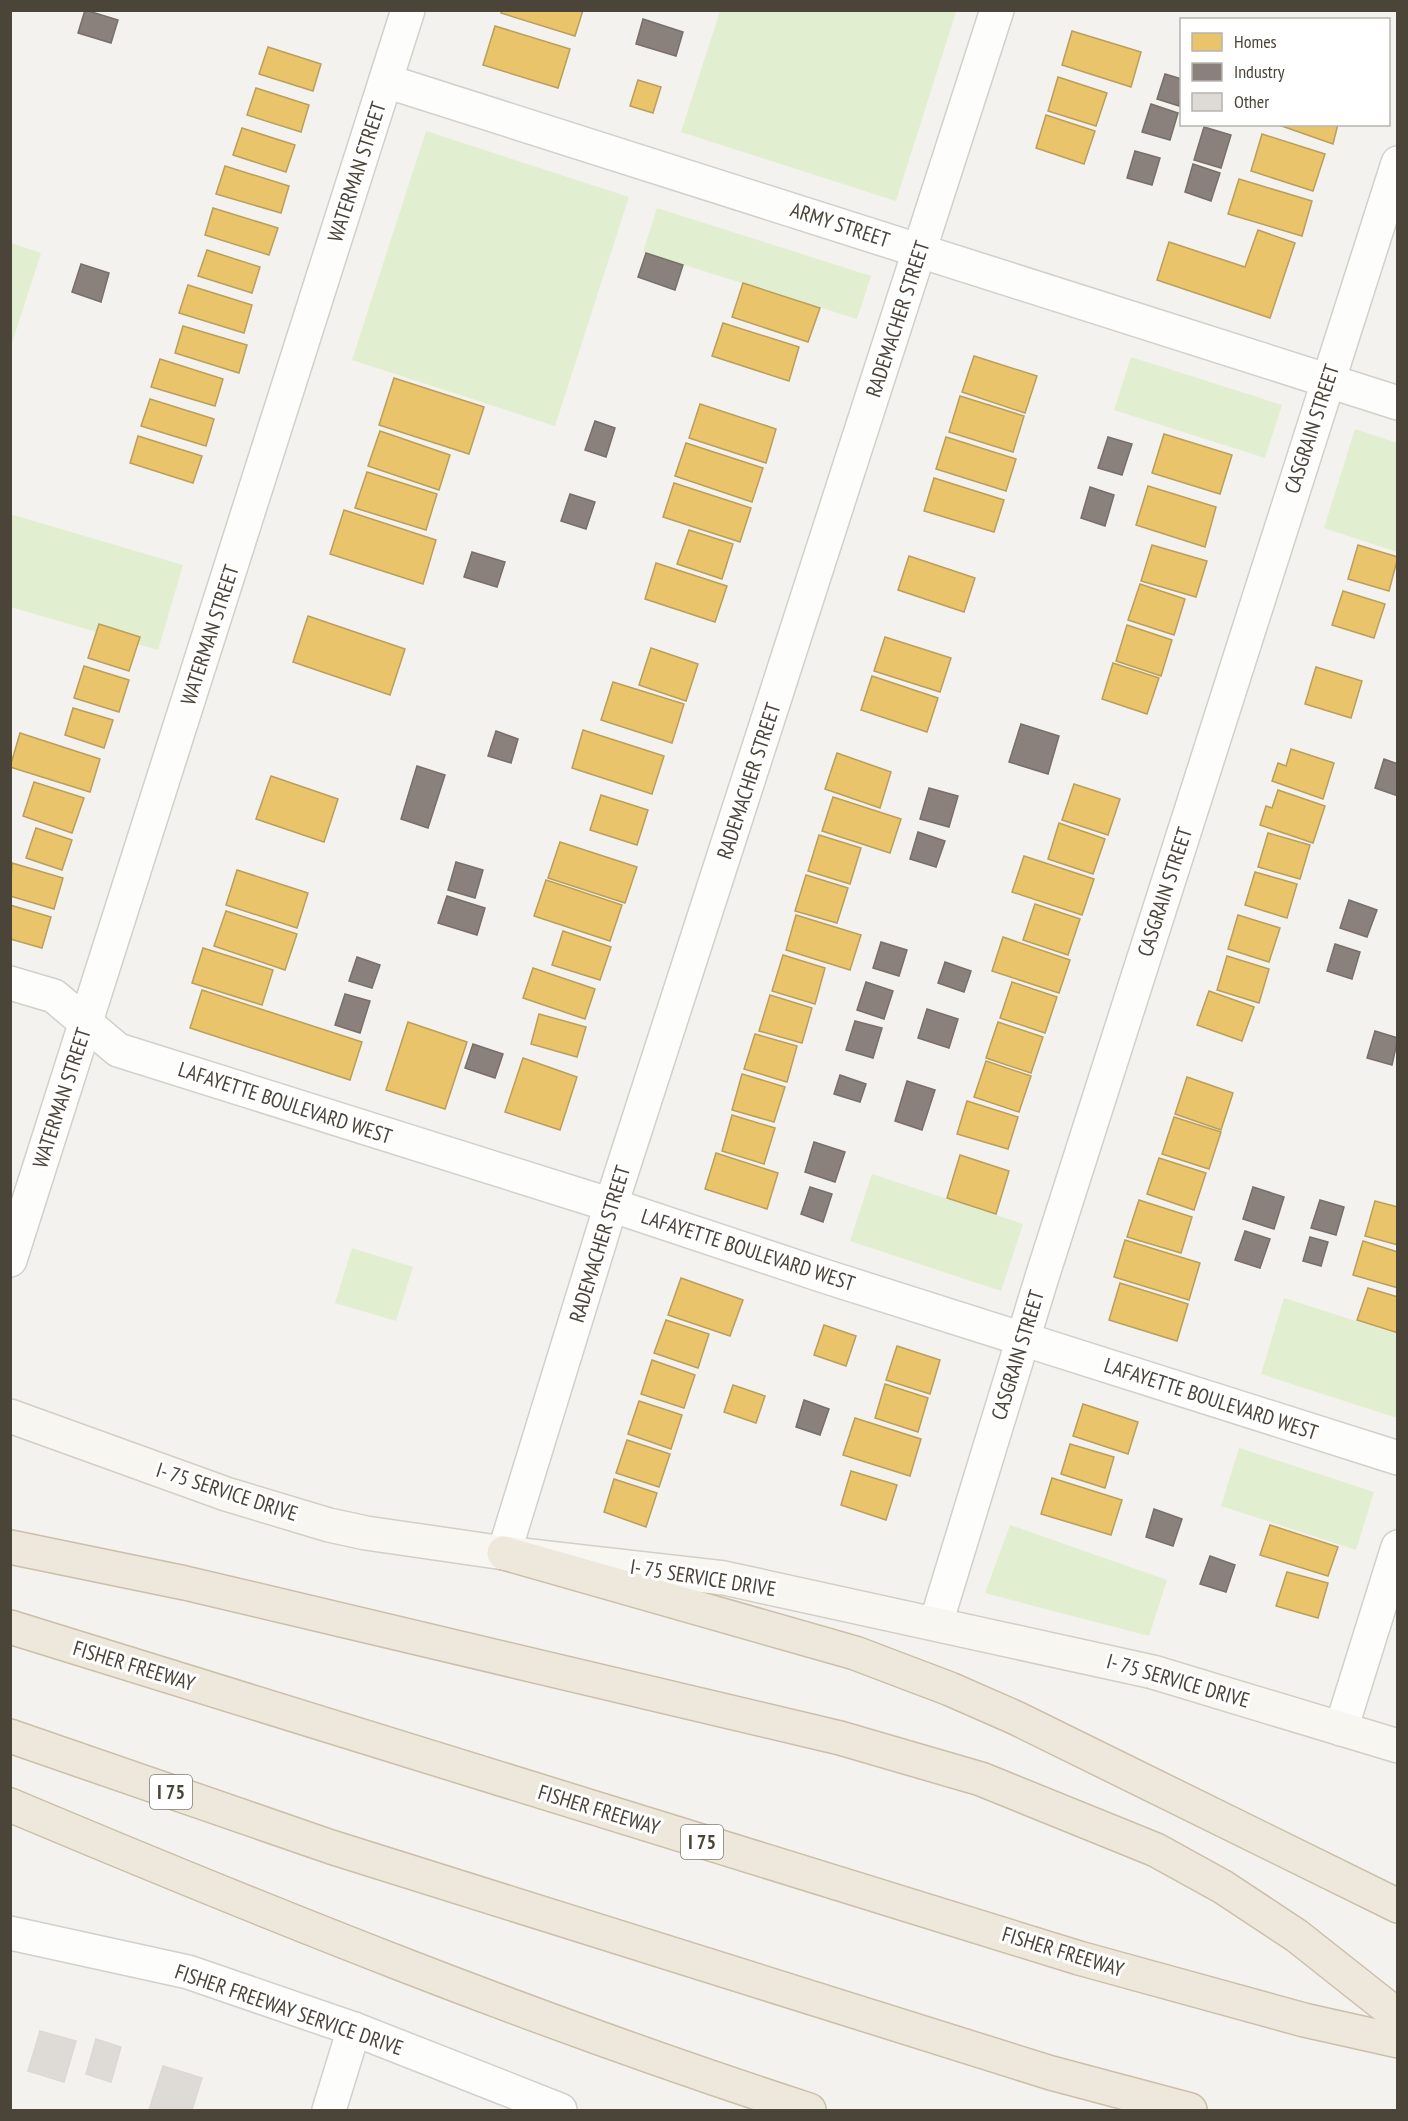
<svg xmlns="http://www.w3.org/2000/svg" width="1408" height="2121" font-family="'PT Sans Narrow',sans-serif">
  <rect width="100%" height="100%" fill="#f4f2ee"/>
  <!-- green -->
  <g fill="#e1eecf">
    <path d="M952,11L956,12L896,201L681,132L720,11Z"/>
    <path d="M426,131L629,197L555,426L352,360Z"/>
    <path d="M657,208L871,276L857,319L643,252Z"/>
    <path d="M11,243L41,253L11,346L10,243Z"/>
    <path d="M1131,357L1282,405L1265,458L1114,410Z"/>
    <path d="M1355,429L1397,443V552L1324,528Z"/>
    <path d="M10,514L183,565L158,650L11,607Z"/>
    <path d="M872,1174L1023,1224L1001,1291L850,1241Z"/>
    <path d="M352,1248L413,1267L396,1321L335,1303Z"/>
    <path d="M1284,1298L1397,1334V1418L1261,1374Z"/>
    <path d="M1239,1448L1374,1492L1356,1550L1221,1506Z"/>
    <path d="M1010,1525L1167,1580L1149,1636L985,1593Z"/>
  </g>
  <!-- homes -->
  <g fill="#e9c46a" stroke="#ba9e5b" stroke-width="1.5">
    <path d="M502,10H583L575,36L501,13Z"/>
    <path d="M495,26L570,49L558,88L483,65Z"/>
    <path d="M1072,31L1141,52L1131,87L1062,65Z"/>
    <path d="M268,47L321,64L313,91L259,74Z"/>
    <path d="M1058,77L1107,93L1096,126L1048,111Z"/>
    <path d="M638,80L661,87L653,113L630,106Z"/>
    <path d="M256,88L309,105L301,132L247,115Z"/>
    <path d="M1046,115L1095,131L1084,164L1036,148Z"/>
    <path d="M1276,124H1338L1333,144Z"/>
    <path d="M242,128L295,145L286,172L233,155Z"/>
    <path d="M1262,134L1325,154L1313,191L1251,171Z"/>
    <path d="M225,166L289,186L281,213L216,194Z"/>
    <path d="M1239,179L1312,201L1302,236L1228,214Z"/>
    <path d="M213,208L278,228L269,255L205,235Z"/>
    <path d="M1258,230L1295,243L1270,318L1157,280L1169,242L1245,267Z"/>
    <path d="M207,250L260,267L252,293L198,276Z"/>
    <path d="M743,283L820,308L808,342L732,317Z"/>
    <path d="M188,285L252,305L244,333L179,313Z"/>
    <path d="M723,323L799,347L789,381L712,356Z"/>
    <path d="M183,326L247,345L239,373L175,353Z"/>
    <path d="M974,356L1037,376L1025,413L962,392Z"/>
    <path d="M160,359L223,379L215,406L151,387Z"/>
    <path d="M394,378L484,407L469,454L379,425Z"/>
    <path d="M960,396L1024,416L1013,452L949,432Z"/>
    <path d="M150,399L214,419L206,446L141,426Z"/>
    <path d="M700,404L776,429L766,463L689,438Z"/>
    <path d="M380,431L450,455L439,490L368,466Z"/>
    <path d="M1164,434L1232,455L1220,494L1152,473Z"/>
    <path d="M138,436L202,456L193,483L130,463Z"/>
    <path d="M946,437L1016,459L1006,491L936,469Z"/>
    <path d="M686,443L763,468L752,502L675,476Z"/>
    <path d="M367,472L437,494L426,530L355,508Z"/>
    <path d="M934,478L1004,500L994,532L924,511Z"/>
    <path d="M674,483L751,508L740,542L663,517Z"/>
    <path d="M1148,486L1216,507L1205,547L1136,525Z"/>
    <path d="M344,510L436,540L423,584L330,554Z"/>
    <path d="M689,530L733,544L722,579L677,564Z"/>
    <path d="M1152,545L1207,561L1196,597L1141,581Z"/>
    <path d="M1358,545L1398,557L1389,591L1348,579Z"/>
    <path d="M909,556L975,578L964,612L898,590Z"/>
    <path d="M656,563L727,586L715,622L645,599Z"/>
    <path d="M1140,584L1185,599L1174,635L1128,620Z"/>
    <path d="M1343,591L1385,604L1374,638L1332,625Z"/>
    <path d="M308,616L405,649L390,695L293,662Z"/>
    <path d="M99,624L140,637L129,671L88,658Z"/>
    <path d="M1127,625L1172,640L1161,676L1116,661Z"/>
    <path d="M885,637L951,658L940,692L874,671Z"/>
    <path d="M651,648L698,664L686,701L639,685Z"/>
    <path d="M1113,663L1159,678L1147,714L1102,699Z"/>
    <path d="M84,666L129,680L119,712L74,698Z"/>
    <path d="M1316,667L1362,681L1351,718L1305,704Z"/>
    <path d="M872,676L938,698L927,732L861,710Z"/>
    <path d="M613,682L684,704L672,743L601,720Z"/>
    <path d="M73,708L113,720L104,748L65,735Z"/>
    <path d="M583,730L664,756L652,794L572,768Z"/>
    <path d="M20,733L100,759L90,792L10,767Z"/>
    <path d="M1291,749L1334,763L1323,799L1272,781L1278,763L1286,766Z"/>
    <path d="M837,753L891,772L880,808L825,789Z"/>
    <path d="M271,776L338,799L324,842L256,819Z"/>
    <path d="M34,782L84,798L72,833L23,816Z"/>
    <path d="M1074,784L1120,799L1108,835L1062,820Z"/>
    <path d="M1278,790L1325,806L1313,843L1260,825L1266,806L1272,808Z"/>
    <path d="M601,795L648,810L637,845L590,830Z"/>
    <path d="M833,797L901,819L890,853L822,831Z"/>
    <path d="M1059,823L1105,839L1093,874L1048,859Z"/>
    <path d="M36,828L72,840L62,870L26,858Z"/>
    <path d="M1268,833L1310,845L1300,879L1258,867Z"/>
    <path d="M819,835L861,848L850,884L808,871Z"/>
    <path d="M560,842L637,867L625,903L548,878Z"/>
    <path d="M1024,856L1094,879L1082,915L1012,892Z"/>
    <path d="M12,863L63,878L54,909L10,896Z"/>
    <path d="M237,870L308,893L297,928L226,905Z"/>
    <path d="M1255,872L1297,884L1287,918L1245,905Z"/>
    <path d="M806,875L848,888L837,923L795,911Z"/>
    <path d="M546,880L622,905L610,941L534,916Z"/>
    <path d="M1035,904L1080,919L1068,955L1023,940Z"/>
    <path d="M10,905L51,917L42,948L10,939Z"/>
    <path d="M226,911L297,934L285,970L214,946Z"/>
    <path d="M796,915L861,935L850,970L786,950Z"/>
    <path d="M1238,915L1280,928L1269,962L1228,949Z"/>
    <path d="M563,931L611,947L600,980L552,965Z"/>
    <path d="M1003,937L1070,960L1059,993L992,971Z"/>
    <path d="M203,948L273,970L262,1005L192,983Z"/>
    <path d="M783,955L825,968L815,1004L772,991Z"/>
    <path d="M1227,956L1269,969L1259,1003L1217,990Z"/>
    <path d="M533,968L595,989L585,1019L523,998Z"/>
    <path d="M1012,982L1057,997L1045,1033L1000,1018Z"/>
    <path d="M202,990L362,1042L350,1080L190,1028Z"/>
    <path d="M1209,991L1254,1007L1242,1041L1197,1025Z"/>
    <path d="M770,995L812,1008L802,1043L759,1031Z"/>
    <path d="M539,1014L586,1027L577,1057L531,1044Z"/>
    <path d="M408,1022L467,1042L445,1109L386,1090Z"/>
    <path d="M998,1022L1043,1037L1031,1073L986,1058Z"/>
    <path d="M755,1034L797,1046L787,1082L744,1069Z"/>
    <path d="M523,1058L577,1077L560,1130L505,1112Z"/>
    <path d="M986,1061L1031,1076L1019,1112L974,1097Z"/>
    <path d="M742,1074L785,1087L774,1122L732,1110Z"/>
    <path d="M1187,1077L1233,1093L1221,1130L1175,1114Z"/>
    <path d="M967,1101L1018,1117L1008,1149L957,1134Z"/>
    <path d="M732,1115L775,1128L764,1164L722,1151Z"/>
    <path d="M1174,1117L1221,1132L1209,1169L1162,1154Z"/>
    <path d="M716,1153L778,1173L767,1209L705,1189Z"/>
    <path d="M960,1155L1009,1171L996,1214L947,1198Z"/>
    <path d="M1159,1158L1206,1173L1194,1210L1147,1194Z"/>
    <path d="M1139,1200L1192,1217L1181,1253L1127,1237Z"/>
    <path d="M1375,1201L1398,1207V1245L1365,1236Z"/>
    <path d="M1125,1240L1200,1263L1189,1300L1114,1277Z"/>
    <path d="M1363,1241L1398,1252V1288L1353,1275Z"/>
    <path d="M681,1278L743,1300L730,1336L668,1315Z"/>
    <path d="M1120,1283L1188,1304L1177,1341L1109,1320Z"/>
    <path d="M1368,1288L1398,1297V1333L1357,1320Z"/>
    <path d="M666,1320L709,1334L698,1368L654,1353Z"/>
    <path d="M824,1325L856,1336L846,1366L814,1355Z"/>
    <path d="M897,1346L940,1360L930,1394L886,1380Z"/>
    <path d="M652,1360L695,1375L684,1408L641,1394Z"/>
    <path d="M885,1384L928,1398L918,1432L875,1418Z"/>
    <path d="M733,1385L765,1396L756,1423L724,1412Z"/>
    <path d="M639,1401L682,1415L671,1449L628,1434Z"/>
    <path d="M1083,1404L1138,1422L1128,1454L1073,1436Z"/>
    <path d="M855,1418L921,1439L910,1476L843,1455Z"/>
    <path d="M627,1440L670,1454L659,1487L616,1473Z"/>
    <path d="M1070,1444L1114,1457L1105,1488L1061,1474Z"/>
    <path d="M851,1471L897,1485L886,1520L841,1505Z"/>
    <path d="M1052,1478L1122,1500L1111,1535L1041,1514Z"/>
    <path d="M614,1479L657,1493L646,1527L604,1512Z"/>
    <path d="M1270,1525L1338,1547L1328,1576L1260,1555Z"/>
    <path d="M1287,1572L1328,1583L1318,1618L1276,1606Z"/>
  </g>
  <!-- industry -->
  <g fill="#8a817c" stroke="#776f68" stroke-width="1.5">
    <path d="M85,10L118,20L111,43L78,33Z"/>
    <path d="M643,19L683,32L676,56L636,44Z"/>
    <path d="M1165,74L1182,79L1179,106L1157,99Z"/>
    <path d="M1151,104L1178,113L1170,140L1142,132Z"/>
    <path d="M1204,127L1231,135L1221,168L1194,160Z"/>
    <path d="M1135,151L1160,158L1152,185L1127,178Z"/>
    <path d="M1193,164L1220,173L1211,201L1185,192Z"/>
    <path d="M646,253L683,265L675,290L638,277Z"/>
    <path d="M81,264L109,273L101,302L72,292Z"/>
    <path d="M595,421L615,428L606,457L585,450Z"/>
    <path d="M1108,437L1132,444L1122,475L1098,468Z"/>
    <path d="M1090,487L1114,495L1105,526L1081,518Z"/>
    <path d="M570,494L595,502L586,529L561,521Z"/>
    <path d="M472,552L505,562L497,587L464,577Z"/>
    <path d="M1021,724L1059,736L1048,774L1009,762Z"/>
    <path d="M496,731L518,739L511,763L488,756Z"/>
    <path d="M1384,759L1398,764V796L1375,788Z"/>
    <path d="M417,766L445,775L428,828L401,819Z"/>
    <path d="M929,788L958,796L949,827L920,819Z"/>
    <path d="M918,832L945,841L936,867L910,859Z"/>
    <path d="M456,862L483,870L475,898L448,890Z"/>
    <path d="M447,896L485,908L477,935L438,923Z"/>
    <path d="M1349,900L1377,910L1367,937L1340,928Z"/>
    <path d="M881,942L907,950L899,976L873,968Z"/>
    <path d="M1335,944L1360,952L1352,979L1327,971Z"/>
    <path d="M357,957L380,965L372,988L349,981Z"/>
    <path d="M945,962L971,971L964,992L938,983Z"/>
    <path d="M866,982L893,991L884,1019L857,1010Z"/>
    <path d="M345,994L370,1001L360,1033L335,1025Z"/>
    <path d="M927,1009L958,1019L949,1048L918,1038Z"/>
    <path d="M855,1021L882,1028L873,1058L846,1050Z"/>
    <path d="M1375,1031L1398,1038L1392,1065L1367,1058Z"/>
    <path d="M473,1044L503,1054L495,1078L465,1068Z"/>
    <path d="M840,1075L866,1084L860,1102L834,1094Z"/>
    <path d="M907,1081L935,1090L922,1130L895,1121Z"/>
    <path d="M814,1142L845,1152L835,1182L805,1172Z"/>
    <path d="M810,1187L832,1194L823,1222L801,1214Z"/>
    <path d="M1253,1187L1284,1197L1274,1229L1243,1219Z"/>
    <path d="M1320,1200L1344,1207L1336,1235L1311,1228Z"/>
    <path d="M1245,1231L1270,1239L1260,1268L1235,1260Z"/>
    <path d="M1310,1237L1328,1242L1321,1266L1303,1261Z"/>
    <path d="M804,1400L829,1409L820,1435L796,1427Z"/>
    <path d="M1154,1509L1182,1519L1173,1546L1146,1537Z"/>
    <path d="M1210,1556L1235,1565L1226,1592L1200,1584Z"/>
  </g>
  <!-- building -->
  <g fill="#dedbd6" stroke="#dcd9d4" stroke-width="1.5">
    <path d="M40,2031L76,2041L64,2082L28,2071Z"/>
    <path d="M96,2039L121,2047L111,2082L86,2074Z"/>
    <path d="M163,2066L202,2078L192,2110H149Z"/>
  </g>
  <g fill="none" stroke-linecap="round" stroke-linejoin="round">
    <!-- street casing -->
    <g stroke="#d2d0cb" stroke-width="36">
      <g id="street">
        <path d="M386,81L1398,403"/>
        <path d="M10,983L54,996L118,1050L611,1205L824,1276L1398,1458"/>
        <path d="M10,1260L408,10"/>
        <path d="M504,1553L611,1205L997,10"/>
        <path d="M936,1623L1042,1277L1398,163"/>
        <path d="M1341,1729L1398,1547"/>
        <path d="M10,1933L188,1972L354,2029L560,2110"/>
        <path d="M329,2110L354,2029"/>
      </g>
    </g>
    <!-- secondary casing -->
    <g stroke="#d3cfc5" stroke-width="36">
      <path id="secondary" d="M10,1416L226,1494L329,1525L366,1533L504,1553L724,1578L1153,1672L1398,1746"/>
    </g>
    <!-- highway casing -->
    <g stroke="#ccbfa9" stroke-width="36">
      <g id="highway">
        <path d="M10,1547L185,1583L840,1738L981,1779L1156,1850L1223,1887L1297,1936L1398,2016"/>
        <path d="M504,1553L855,1653L950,1689L1016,1718L1398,1906"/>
        <path d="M10,1627L1079,1958L1304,2020L1398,2041"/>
        <path d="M10,1736L331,1847L1051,2073L1190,2110"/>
        <path d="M10,1805C274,1916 538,2022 809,2110"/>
      </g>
    </g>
    <!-- street -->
    <use href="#street" stroke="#fdfdfc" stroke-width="33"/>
    <!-- secondary -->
    <use href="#secondary" stroke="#f7f6f1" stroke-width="33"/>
    <!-- highway -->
    <use href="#highway" stroke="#ede8db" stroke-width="33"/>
  </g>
  <g text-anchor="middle" stroke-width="6" stroke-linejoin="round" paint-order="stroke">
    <!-- shield labels -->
    <g fill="#fff" stroke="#817c74" stroke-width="1.5">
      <rect x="150" y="1775" width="42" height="34" rx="4.5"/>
      <rect x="681" y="1825" width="42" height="34" rx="4.5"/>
    </g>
    <g font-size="20" font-weight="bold" fill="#4b4439">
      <text x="171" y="1799">I 75</text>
      <text x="702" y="1849">I 75</text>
    </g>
    <!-- street labels -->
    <g font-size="21" fill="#4b4439" stroke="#fff">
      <text transform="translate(357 172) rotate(-72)" y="7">WATERMAN STREET</text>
      <text transform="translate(840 225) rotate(18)" y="7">ARMY STREET</text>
      <text transform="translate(898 319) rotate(-72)" y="7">RADEMACHER STREET</text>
      <text transform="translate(1312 429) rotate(-72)" y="7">CASGRAIN STREET</text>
      <text transform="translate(210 635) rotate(-72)" y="7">WATERMAN STREET</text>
      <text transform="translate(749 781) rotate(-72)" y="7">RADEMACHER STREET</text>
      <text transform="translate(1165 892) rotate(-72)" y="7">CASGRAIN STREET</text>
      <text transform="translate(62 1098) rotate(-72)" y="7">WATERMAN STREET</text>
      <text transform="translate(285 1103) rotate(18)" y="7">LAFAYETTE BOULEVARD WEST</text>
      <text transform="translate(600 1244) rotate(-73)" y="7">RADEMACHER STREET</text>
      <text transform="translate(748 1250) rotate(18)" y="7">LAFAYETTE BOULEVARD WEST</text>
      <text transform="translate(1018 1355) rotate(-73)" y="7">CASGRAIN STREET</text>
      <text transform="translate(1211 1399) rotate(18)" y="7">LAFAYETTE BOULEVARD WEST</text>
      <text transform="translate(227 1492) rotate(18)" y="7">I- 75 SERVICE DRIVE</text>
      <text transform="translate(703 1578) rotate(9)" y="7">I- 75 SERVICE DRIVE</text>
      <text transform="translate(134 1666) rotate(17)" y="7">FISHER FREEWAY</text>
      <text transform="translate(1178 1681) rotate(16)" y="7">I- 75 SERVICE DRIVE</text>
      <text transform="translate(599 1810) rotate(17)" y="7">FISHER FREEWAY</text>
      <text transform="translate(1063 1952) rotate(17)" y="7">FISHER FREEWAY</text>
      <text transform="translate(289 2010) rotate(19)" y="7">FISHER FREEWAY SERVICE DRIVE</text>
    </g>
  </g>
  <!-- border -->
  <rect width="1408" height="2121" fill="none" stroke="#4b4439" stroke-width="24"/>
  <!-- legend -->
  <rect x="1180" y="18" width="210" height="108" fill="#ffffff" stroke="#b7b4b0" stroke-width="1.5"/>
  <rect x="1192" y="33" width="30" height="18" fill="#e9c46a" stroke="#b7b4b0" stroke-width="1.5"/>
  <text x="1234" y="48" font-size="18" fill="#4b4439">Homes</text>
  <rect x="1192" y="63" width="30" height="18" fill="#8a817c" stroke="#b7b4b0" stroke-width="1.5"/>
  <text x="1234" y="78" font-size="18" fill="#4b4439">Industry</text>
  <rect x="1192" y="93" width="30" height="18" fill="#dedbd6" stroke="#b7b4b0" stroke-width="1.5"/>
  <text x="1234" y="108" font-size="18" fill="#4b4439">Other</text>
</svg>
